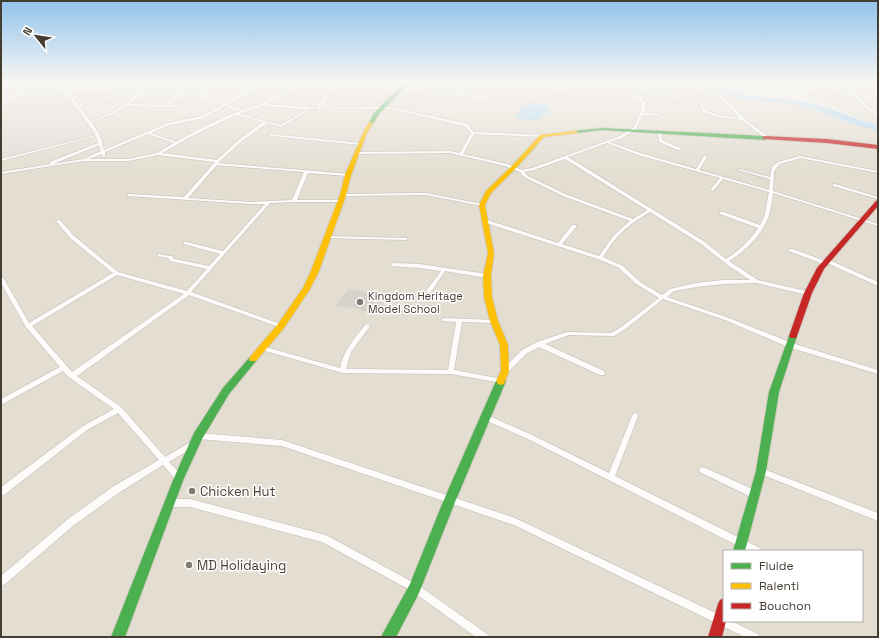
<svg xmlns="http://www.w3.org/2000/svg" width="879" height="638" font-family="'Space Grotesk',sans-serif">
  <rect width="100%" height="100%" fill="#efece5"/>
  <!-- residential -->
  <g fill="#e4ded2" fill-rule="evenodd">
    <path d="M1,82H735L732,84L718,85L717,87L721,90L740,96L788,101L813,106L878,129V637H1ZM724,551H862V621H724Z"/>
    <path d="M804,82H878V127L807,94L817,88Z"/>
  </g>
  <!-- industrial -->
  <path fill="#e2ddd6" d="M37,92L64,94L96,134L1,159V102Z"/>
  <!-- water -->
  <path fill="#b1d9f1" d="M532,103L543,104L551,107L548,110L547,114C543,115 541,118 539,119C532,121 518,120 515,115L519,113L521,108Z"/>
  <g fill="none" stroke-linecap="round" stroke-linejoin="round">
    <!-- river -->
    <path fill="#b1d9f1" fill-rule="evenodd" d="M738,82L734,85L721,87C737,98 791,98 814,104C836,110 857,119 878,126V131C847,124 819,108 787,103C768,100 727,102 714,87L715,84L717,83Z"/>
  </g>
  <!-- building -->
  <path fill="#d7d3cc" stroke="#d7d3cb" d="M349,289L383,298L373,313L349,306L347,308L336,305Z"/>
  <g fill="none" stroke-linecap="round" stroke-linejoin="round">
    <!-- street casing -->
    <g stroke="#cbc8c1" stroke-width="1.5">
      <g id="street">
        <path d="M26,82H31L12,89L10,88Z"/>
        <path d="M78,82H86L63,86L65,88L79,87L157,93L180,92L182,91L183,92L208,91L237,82H242L208,93L202,96L225,104L264,82H268L228,105L243,110L261,104L303,82H307L266,104L317,108L333,82H336L320,108L390,107L467,124L474,132L543,135L544,136L542,137L474,134L463,154L507,164L522,170L532,168L620,136L634,127L640,114L642,103L635,95L655,82H658L645,91L677,96H678V98L643,92L638,95L646,103L644,113L658,114L660,115L658,116L643,115L636,129L622,138L610,142L640,153L696,169L704,156H706L707,157L699,170L769,190L770,179L737,170L739,169L770,177L772,167L778,162L800,156L878,171V173L800,158L780,164L776,168L774,172L773,191L878,224V226L773,193C772,201 771,210 768,218C761,236 745,251 729,261L758,280L810,292L811,293L810,294L808,295L756,283L723,284L696,287L674,291L667,297L729,318L792,343L878,370V374L788,347L725,320L663,299L624,330L614,336L569,335L545,344L604,371L605,373L604,375H600L539,347L526,354L507,373H503L502,371L503,369L522,350L537,342L567,332L611,333L620,328L659,298L636,284L619,268L598,259L483,222V220H487L558,243L572,225H576V227L562,244L599,256L614,235L630,221L563,196L526,178L522,175L520,172L505,166L450,153L357,154L355,153L357,152L450,151L460,153L471,133L465,126L390,109H310L282,127L267,123L242,141L218,163L349,174V176H348L308,173L297,200H340L342,201L340,202H294L270,203L191,292L283,325L284,326L283,327H279L189,295L77,376L121,407L165,457L191,442L193,441L195,442L196,444L195,446L169,462L182,476L183,478L182,480L179,481L176,480L163,465L120,492L74,525L4,585L1,586V576L68,519L114,486L159,460L118,413L87,430L4,495L1,496V487L83,426L114,409L70,378L63,371L1,405V399L60,367L26,327L1,283V277L4,279L29,323L113,273L70,238L56,221L58,220H60L74,236L118,272L187,291L207,269L170,261L168,258L158,256V254L170,256H172L174,259L209,266L220,254L184,244V242H186L223,251L265,204H251L128,196V194H129L184,197L215,162L158,155L128,161H83L1,174V172L51,164L49,163L50,162L98,143L96,136L1,161V159L96,135L64,90L36,92L1,101V99L39,89L40,90L62,88V86L59,87L58,86ZM79,89L124,92L78,105L67,90ZM126,93H136C124,108 108,115 90,121L79,106ZM203,93L199,95V97L223,105L202,116L168,123L104,150L102,144L103,143L102,142L99,133L91,122L111,115L127,106L174,107L176,106L175,105H169L182,94ZM139,94L157,95L178,94L165,105L129,104ZM225,106L240,111C218,119 197,130 176,142L151,133L170,125L204,118ZM262,106L307,109L281,125L239,114ZM236,115L263,122L240,139L217,160L162,153L194,135ZM148,134L174,143L157,153L128,159H89L102,154L103,157H105V152ZM607,143L638,155L720,178L711,189V191H713L723,179L769,192L765,214L761,224L760,225L724,212H720V214L758,228C750,240 739,251 726,259L705,242L568,157ZM99,145L101,151L84,159L53,164ZM565,159L647,210L633,219L565,194L528,176L524,172L534,170ZM217,165L304,172L292,200L251,202L188,198ZM650,212L701,244L729,266L750,280H723L696,283L670,289L662,295L640,282L623,266L603,257C616,235 628,225 650,212ZM117,275L184,294L72,372L32,326Z"/>
        <path d="M482,82H486L478,87L476,86Z"/>
        <path d="M515,82H520L538,86L576,89L584,82H587L577,91C556,88 534,91 515,82Z"/>
        <path d="M675,82C688,82 716,92 727,100C733,105 738,113 744,118C751,125 760,130 768,137L765,138L742,120L717,117L703,112L699,102H701L705,110L718,115L740,118C734,113 730,106 725,102C710,90 691,89 675,82Z"/>
        <path d="M815,82H819L840,91L854,95L844,82H847L858,95L878,98V100L859,97L865,104L878,114V116L863,106L856,97L838,92Z"/>
        <path d="M403,87L488,97L490,98L488,99L402,89V88Z"/>
        <path d="M658,131L661,132L662,140L680,148V150H678L659,142Z"/>
        <path d="M270,134L360,143L362,144L360,145L271,136H270Z"/>
        <path d="M833,184H835L878,197V199L833,186Z"/>
        <path d="M426,193L482,204L484,205L482,206L426,195L343,196L341,195L343,194Z"/>
        <path d="M325,236L406,238L408,239L406,240L327,238L325,237Z"/>
        <path d="M789,249H793L825,261V260H829L878,282V286L827,263L825,265L823,264L789,251Z"/>
        <path d="M393,263L419,264L487,274L490,276L487,278L445,271L431,292L429,293L426,291L441,271L419,268L391,266V265Z"/>
        <path d="M444,318L496,320L497,321L496,322L494,323L462,322L454,370L502,379H504L505,381L504,383H502L451,374L343,373L262,350H260L259,348L260,346H262L340,368C343,351 355,338 365,325L367,324L370,326L351,352L346,369L448,370L456,322L442,321L441,320Z"/>
        <path d="M635,413L637,414L638,416L615,476L760,548L761,551H748L528,439L485,420L484,418L485,416L487,415L532,435L609,473L632,416L633,414Z"/>
        <path d="M198,433L282,440L515,518L724,617V621H731L758,634L760,637H745L514,525L282,446L198,439L196,438L195,436L196,434Z"/>
        <path d="M703,467L757,491L758,494L757,497L754,498L751,497L700,472L699,470L700,468Z"/>
        <path d="M761,468L878,513V521L758,473L757,471L758,469Z"/>
        <path d="M169,499H190L326,535L418,585L487,634L489,637H476L412,591L322,542L190,507H169L166,506L165,503L166,500Z"/>
      </g>
    </g>
    <!-- fast casing -->
    <g stroke="#d0cabd" stroke-width="2">
      <g id="fast">
        <path d="M405,82H410L378,115L373,124H369V123L374,113Z"/>
        <path d="M602,128L765,136L768,138L765,140L602,130L575,133L573,132L575,131Z"/>
        <path d="M793,333L796,334L797,336L779,392L766,471L745,551H733L756,471L769,392L789,336L790,334Z"/>
        <path d="M253,356L256,357L257,359L256,361L229,394L202,439L184,478L125,637H111L174,478L194,433L223,388L250,357Z"/>
        <path d="M501,377L504,378L506,381L455,502L419,593L396,637H381L410,584L443,502L496,381L498,378Z"/>
      </g>
    </g>
    <!-- slow casing -->
    <g stroke="#d0cabd" stroke-width="2">
      <g id="slow">
        <path d="M369,122L373,123L367,133L351,175L346,195L319,271L310,289L284,328L256,361H250L249,359L250,357L278,324L303,288L311,271L340,195L345,175L363,133Z"/>
        <path d="M575,131H577V133L544,137L516,168L491,193L485,205L494,253L491,276L492,297L498,321L508,345L509,371L504,384L501,385L498,384L496,381L501,371L500,345L490,321L484,297L483,276L488,253L479,205L486,191L512,166L540,135Z"/>
      </g>
    </g>
    <!-- jam casing -->
    <g stroke="#d0cabd" stroke-width="2">
      <g id="jam">
        <path d="M765,136L827,139L878,145V149L827,143L763,139L762,138Z"/>
        <path d="M878,200V206L824,269L812,293L797,336L796,338H790L789,336L804,293L817,268L876,201Z"/>
        <path d="M724,598V621H726L722,637H708L718,604L720,600Z"/>
      </g>
    </g>
    <!-- street -->
    <use href="#street" fill="#fdfcfb" fill-rule="evenodd"/>
    <!-- fast -->
    <use href="#fast" fill="#4caf50" fill-rule="evenodd"/>
    <!-- slow -->
    <use href="#slow" fill="#ffc107" fill-rule="evenodd"/>
    <!-- jam -->
    <use href="#jam" fill="#c62828" fill-rule="evenodd"/>
  </g>
  <!-- sky -->
  <linearGradient id="sky" x2="0" y2="1"><stop stop-color="#92c3ec"/><stop offset="0.48" stop-color="#f8f6f3"/><stop offset="1" stop-color="#f8f6f3" stop-opacity="0"/></linearGradient>
  <rect width="879" height="172" fill="url(#sky)"/>
  <!-- markers -->
  <g fill="#807a71" stroke="#fff" stroke-width="1.5">
    <circle cx="360" cy="302" r="4"/>
    <circle cx="192" cy="491" r="4"/>
    <circle cx="189" cy="565" r="4"/>
  </g>
  <g text-anchor="middle" stroke-width="3" stroke-linejoin="round" paint-order="stroke">
    <!-- poi labels -->
    <g font-size="11" fill="#443d32" stroke="#fff" text-anchor="start">
      <text x="368" y="300">Kingdom Heritage<tspan x="368" dy="13">Model School</tspan></text>
    </g>
    <!-- near-poi labels -->
    <g font-size="13" fill="#443d32" stroke="#fff" text-anchor="start">
      <text x="200" y="496">Chicken Hut</text>
      <text x="197" y="570">MD Holidaying</text>
    </g>
  </g>
  <!-- border -->
  <rect width="879" height="638" fill="none" stroke="#443d32" stroke-width="4"/>
  <!-- legend -->
  <rect x="723" y="550" width="140" height="72" fill="#ffffff" stroke="#b4b1ad"/>
  <rect x="731" y="563" width="20" height="6" fill="#4caf50" stroke="#b4b1ad"/>
  <text x="759" y="570" font-size="12" fill="#443d32">Fluide</text>
  <rect x="731" y="583" width="20" height="6" fill="#ffc107" stroke="#b4b1ad"/>
  <text x="759" y="590" font-size="12" fill="#443d32">Ralenti</text>
  <rect x="731" y="603" width="20" height="6" fill="#c62828" stroke="#b4b1ad"/>
  <text x="759" y="610" font-size="12" fill="#443d32">Bouchon</text>
  <!-- north arrow -->
  <g transform="translate(36 36) rotate(300)" stroke="#ffffff" stroke-width="3" paint-order="stroke">
  <path d="M0-3L7 15L0 10L-7 15Z" fill="#443d32"/>
  <text y="-6" font-size="11" font-weight="bold" text-anchor="middle" fill="#443d32">N</text>
  </g>
</svg>
